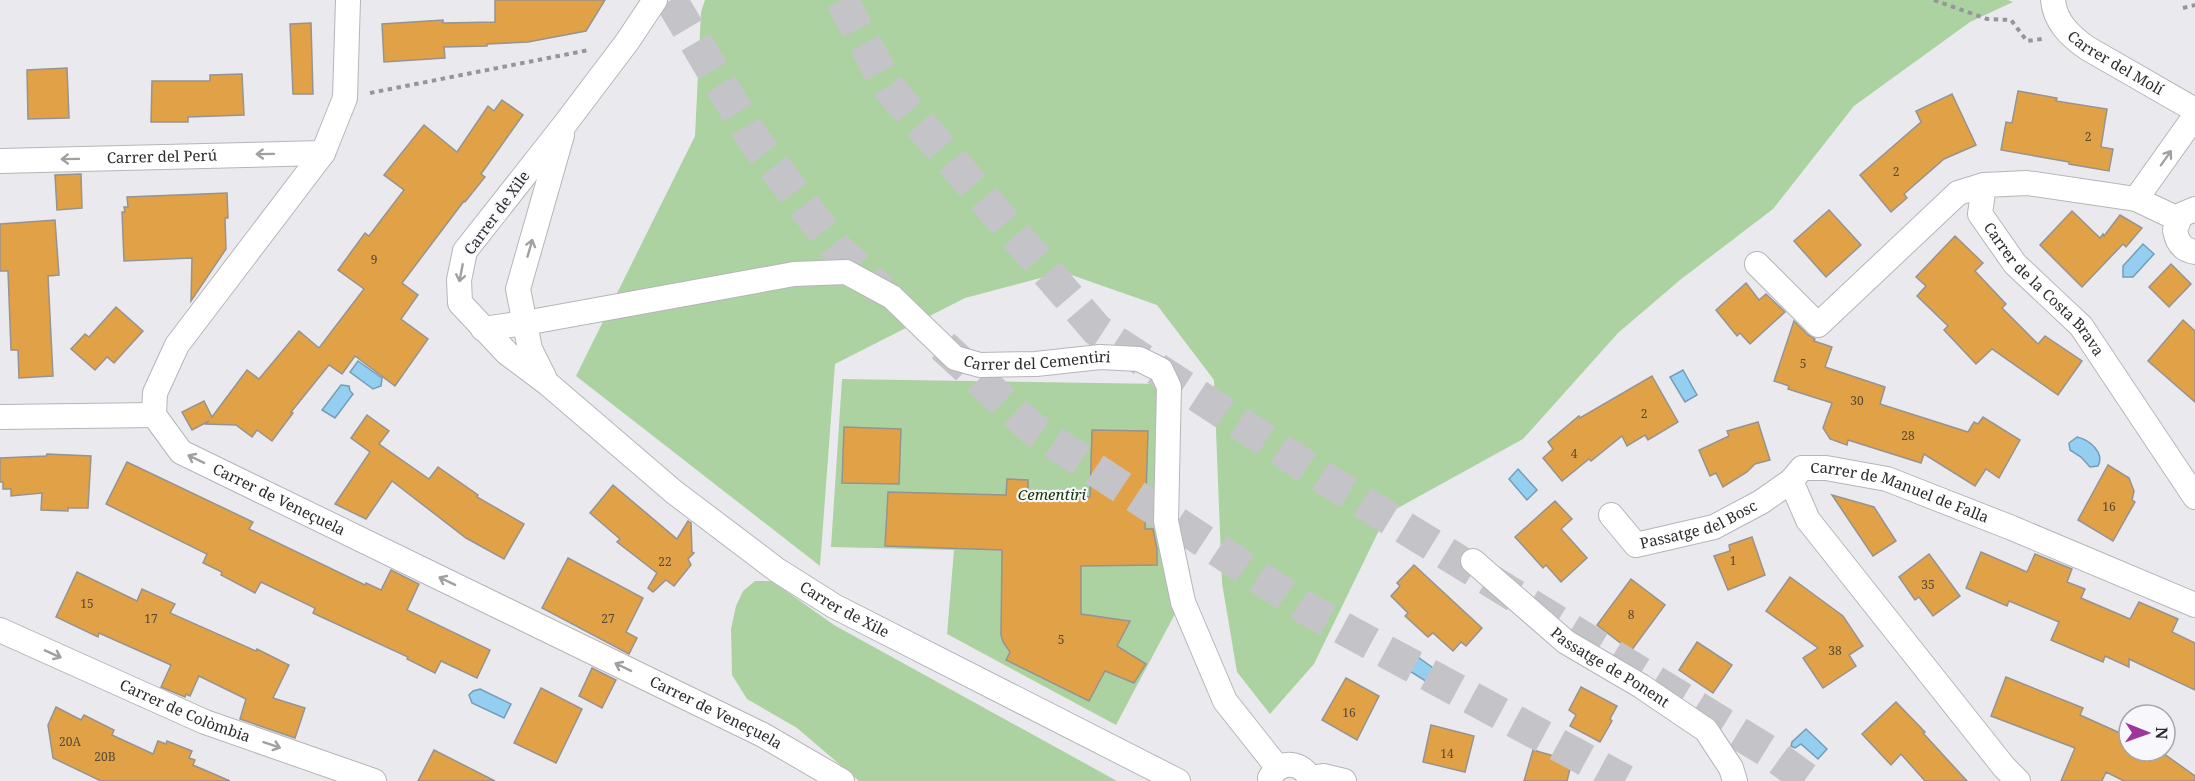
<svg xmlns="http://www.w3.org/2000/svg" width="2195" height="781" font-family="'Noto Serif',serif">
  <rect width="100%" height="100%" fill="#eaeaee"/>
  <!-- green -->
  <g fill="#add2a2">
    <path d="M705,0H2008L2013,2L1970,22L1854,106L1773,209L1680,280L1618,333L1523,439L1387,514L1314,664L1270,714L1237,672L1222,583L1214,380L1157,305L1063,272L965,298L835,364L820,566L576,376L695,136L701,12Z"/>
    <path d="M842,379L1165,384L1176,612L1116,725L947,634L954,550L831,547Z"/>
    <path d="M755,581H772L834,625L1117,781H859L797,728L747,699L732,675L731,629L736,606L743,591Z"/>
  </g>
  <!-- water -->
  <g fill="#94cef1" stroke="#759db6" stroke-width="1.5">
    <path d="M2143,244L2154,254L2133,277H2123V266Z"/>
    <path d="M358,361L382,378L381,386L373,389L350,372Z"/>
    <path d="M1683,370L1697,395L1685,402L1670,377Z"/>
    <path d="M341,385L349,386L350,391L353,394L335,418L322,410Z"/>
    <path d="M2077,437C2090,440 2105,453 2098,466L2090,467L2081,457L2070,450L2069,443Z"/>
    <path d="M1518,469L1537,490L1527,500L1509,479Z"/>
    <path d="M1408,653H1412L1443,675L1435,687L1405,668L1409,663L1405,657Z"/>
    <path d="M480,689L511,704L504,718L472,703L469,695L473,691Z"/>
    <path d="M1806,729L1827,749L1818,759L1801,744L1795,748L1791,746L1792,742Z"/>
  </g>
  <!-- building -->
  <g fill="#e0a147" stroke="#969390" stroke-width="1.5">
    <path d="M495,0H605L586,31L528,42L487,44V46L444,47L445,58L384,62L382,24L443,20V23L495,22Z"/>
    <path d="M311,23L313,94H293L290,24Z"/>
    <path d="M67,68L69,118L28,119L27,70Z"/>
    <path d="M242,74L244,115L188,117V122H151L152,81H210V75Z"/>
    <path d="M2018,91L2057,98L2056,101L2107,109L2101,147L2113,149L2109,171L2069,164V162L2001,150L2006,122L2012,123Z"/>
    <path d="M1952,94L1976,145L1944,159L1904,194L1907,198L1891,212L1860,175L1921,122L1916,111Z"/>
    <path d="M502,100L523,115L481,174L485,177L465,202L464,201L402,283L418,295L401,319L428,339L395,386L355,356L342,374L329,365L291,412L293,413L272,441L257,430L252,437L236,425L206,424L209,421L192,430L182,412L204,401L212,417L247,370L259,379L299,331L319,348L364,289L338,270L365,233L369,236L404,190L384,175L424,125L457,152L488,106L494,111Z"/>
    <path d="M81,174L82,208L57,210L55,175Z"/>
    <path d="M227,193L228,218H225L226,249L191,301L192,258L124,261L122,212H125L124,207H128L127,197Z"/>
    <path d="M1829,210L1861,245L1826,277L1794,241Z"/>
    <path d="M2072,211L2100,238L2103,234L2104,236L2120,215L2142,228L2126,247L2123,244L2082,287L2040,245Z"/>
    <path d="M55,220L59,275L48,276L53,376L19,378L18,350H11L8,271H0V224Z"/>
    <path d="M1955,236L1983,263L1975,271L2006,304L2002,308L2038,344L2045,336L2082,361L2058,395L1992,349L1976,364L1944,330L1948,326L1917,296L1926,286L1916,277Z"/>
    <path d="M2171,264L2191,284L2169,307L2149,287Z"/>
    <path d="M1746,283L1759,300L1766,294L1785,312L1750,344L1740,333L1737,336L1716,310Z"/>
    <path d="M116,307L143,331L114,363L107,357L95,370L71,349L85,334L89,337Z"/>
    <path d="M2183,320L2195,331V402L2148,361Z"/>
    <path d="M1794,321L1808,335L1815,339L1814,341L1832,347L1825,367L1885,387L1880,404L1968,432L1974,422L1978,424L1983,417L2020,440L1999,478L1986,469L1975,486L1924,454L1921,463L1848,440L1847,445L1830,439L1823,428L1832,403L1788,389L1789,386L1774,381Z"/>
    <path d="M1652,376L1678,422L1648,440L1645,435L1627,446L1622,436L1591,461L1589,459L1562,481L1543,458L1553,449L1548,442L1579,416L1580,418Z"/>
    <path d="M367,415L389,431L379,444L429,479L438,467L478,495L477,497L524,524L504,559L466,538L392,481L366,519L335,504L370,452L351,438Z"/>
    <path d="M1758,422L1770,460L1755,464L1747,472L1723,487L1716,473L1710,476L1699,450L1729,436L1727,431Z"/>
    <path d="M844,427L901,429L899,484L842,483Z"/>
    <path d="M1092,430L1148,431L1145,529H1153L1157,549V565L1081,566V614L1130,621L1117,646L1146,664L1134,683L1105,671L1089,701L1006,660L1010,652L1003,642L1001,635L1002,550L885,546L888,492L1006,495L1007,479L1028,480V496L1090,497Z"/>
    <path d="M47,454L91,456L88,508H68V511L41,510L42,493L11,496V489H3V482H0V458L46,456Z"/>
    <path d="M127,462L253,522L249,529L365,585L366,583L381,590L391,570L419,584L407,610L490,650L477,678L441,661L435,673L407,659L408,657L313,613L315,608L261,582L255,593L221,575L222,572L203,563L207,554L106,504Z"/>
    <path d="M2108,465L2129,478L2134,491L2132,500L2135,502L2113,541L2078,520Z"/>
    <path d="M613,485L677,539L688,521L691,523L692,552L694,553L688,559L691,565L674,586L666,580L653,592L648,588L657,573L617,542L620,539L590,513Z"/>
    <path d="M1832,495L1874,507L1896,541L1873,556Z"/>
    <path d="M1555,501L1572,519L1561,529L1587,558L1561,582L1546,565L1543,568L1515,537Z"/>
    <path d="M1752,537L1765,575L1728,590L1714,556L1730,551L1729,545Z"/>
    <path d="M1981,552L2027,572L2035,554L2072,569L2067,582L2085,589L2081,598L2130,619L2139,602L2178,619L2172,632L2195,643V690L2129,659V667L2105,656L2103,662L2051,640L2059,622L2009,601L2007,606L1966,588Z"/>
    <path d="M1929,554L1960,596L1933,616L1919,597L1915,600L1899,577Z"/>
    <path d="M568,558L643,598L626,632L637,638L629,654L542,608Z"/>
    <path d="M1414,565L1482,628L1466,646L1461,642L1453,651L1433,633L1428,637L1405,616L1408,613L1391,596L1400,586L1397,583Z"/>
    <path d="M77,572L137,601L142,589L175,604L170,613L256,651L257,649L289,665L273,698L305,708L295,738L240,719L246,699L199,676L190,696L186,694L185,697L161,687L171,665L99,633L98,637L56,617Z"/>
    <path d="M1790,577L1843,616L1863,646L1849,655L1856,666L1823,688L1803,658L1818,648L1766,611Z"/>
    <path d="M1631,579L1665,605L1631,651L1597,625Z"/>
    <path d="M1697,642L1732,665L1713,693L1679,670Z"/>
    <path d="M592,668L616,680L602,708L579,696Z"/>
    <path d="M2006,677L2083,708L2080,715L2129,737V751H2160L2195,776V781H2124L2106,772L2102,781H2061L2075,748L1991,716Z"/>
    <path d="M1346,678L1379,696L1357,740L1322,720Z"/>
    <path d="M1581,687L1617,706L1610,719L1612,721L1600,742L1570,726L1576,715L1569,710Z"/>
    <path d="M541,688L582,709L556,763L514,743Z"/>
    <path d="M1896,702L1925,732L1923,733L1967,781H1925L1901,754L1891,765L1862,734Z"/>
    <path d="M56,707L81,720L84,715L114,730L112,735L153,754L158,741L166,744L167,741L192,751L189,758L195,760L193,765L230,781H101L53,758L48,725Z"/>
    <path d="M1431,725L1474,736L1465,772L1423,762Z"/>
    <path d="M434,750L495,781H418Z"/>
    <path d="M1533,750L1572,761L1567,781H1524Z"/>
  </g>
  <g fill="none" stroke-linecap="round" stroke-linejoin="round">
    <!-- highway-tunnel -->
    <g stroke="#c4c4c8" stroke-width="33" stroke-dasharray="33 16" stroke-linecap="butt">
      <path d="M671,0L753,139L837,249L882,291"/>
      <path d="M842,0L888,87L1097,330L1322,477L1769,752L1809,781"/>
      <path d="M943,346L1033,429L1309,610L1625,781"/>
    </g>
    <!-- street casing -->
    <g stroke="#b6b5b9" stroke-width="26">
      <g id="street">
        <path id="s1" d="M348,0L345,98L323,153L177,345L155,393L154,415L181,452L763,735L842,781"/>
        <path id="s2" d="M655,0L627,42L565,124L465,251L459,280L460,303L507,353L547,383L674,492L777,570L834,606L1178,781"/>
        <path id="s3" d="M2053,0C2055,22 2070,36 2087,48L2195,110"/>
        <path id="s4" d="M0,161L323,153"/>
        <path d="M2136,199L2195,116"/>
        <path d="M2195,209L2181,215L2175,230C2177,242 2182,250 2195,252"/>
        <path id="s5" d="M2178,219L2136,199L2027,183L1984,185L1980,214L2015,264L2081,326L2195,497"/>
        <path d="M1757,264L1818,325L1958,193L1984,185"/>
        <path id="s6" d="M483,329L525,323L794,274L846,272L892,297L955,358L980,365L1036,364L1100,357L1139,359L1161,370L1169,387L1166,521L1183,602L1225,701L1278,768"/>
        <path d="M544,377L530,349L518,289L562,135"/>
        <path d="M0,417L154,415"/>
        <path id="s7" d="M1611,515L1636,545L1714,527L1761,502L1791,481"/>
        <path id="s8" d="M1473,561L1566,642L1641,686L1706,730L1731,768L1735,781"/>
        <path id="s9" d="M0,630L205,722L374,781"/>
        <path d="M1270,778C1280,759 1303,761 1311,781"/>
        <path d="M1310,778L1323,776L1344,781"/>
        <path id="s10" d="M2018,781L2004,767L1808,520L1791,481L1802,468H1826L1887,479L2012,528L2195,605"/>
      </g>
    </g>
    <!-- path -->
    <g stroke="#969699" stroke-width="4" stroke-dasharray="4.5 4.5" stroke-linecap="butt">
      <path d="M1934,0L1987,19L2011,20L2027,41L2042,39"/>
      <path d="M2183,8L2195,5"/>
      <path d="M370,93L589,50"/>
    </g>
    <!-- street -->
    <use href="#street" stroke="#fff" stroke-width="24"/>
  </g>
  <!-- one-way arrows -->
  <defs><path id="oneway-shaft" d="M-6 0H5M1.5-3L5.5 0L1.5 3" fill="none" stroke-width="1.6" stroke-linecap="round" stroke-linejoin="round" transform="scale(1.5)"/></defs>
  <g stroke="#a0a0a1">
    <use href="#oneway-shaft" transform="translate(265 154) rotate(179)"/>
    <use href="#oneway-shaft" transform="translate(2166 158) rotate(-55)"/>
    <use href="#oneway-shaft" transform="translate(70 159) rotate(179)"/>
    <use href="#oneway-shaft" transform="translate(530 248) rotate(-74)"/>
    <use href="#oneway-shaft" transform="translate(461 273) rotate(101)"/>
    <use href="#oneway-shaft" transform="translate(196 459) rotate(-154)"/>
    <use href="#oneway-shaft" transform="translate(447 581) rotate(-154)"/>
    <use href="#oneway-shaft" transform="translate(53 654) rotate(24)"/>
    <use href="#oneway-shaft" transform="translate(623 667) rotate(-154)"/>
    <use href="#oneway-shaft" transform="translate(272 745) rotate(19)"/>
  </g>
  <g text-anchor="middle" stroke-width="4.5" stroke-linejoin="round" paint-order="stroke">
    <!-- number labels -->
    <g font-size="12" fill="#594934">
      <text x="2088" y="141">2</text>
      <text x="1896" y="176">2</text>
      <text x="374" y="264">9</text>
      <text x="1803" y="368">5</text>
      <text x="1857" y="405">30</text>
      <text x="1644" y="418">2</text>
      <text x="1908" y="440">28</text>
      <text x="1574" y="458">4</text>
      <text x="2109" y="511">16</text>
      <text x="1733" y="565">1</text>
      <text x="665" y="566">22</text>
      <text x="1928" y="589">35</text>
      <text x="87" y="608">15</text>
      <text x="1631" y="619">8</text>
      <text x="151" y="623">17</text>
      <text x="608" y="623">27</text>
      <text x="1061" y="644">5</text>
      <text x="1835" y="655">38</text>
      <text x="1349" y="717">16</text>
      <text x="70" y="746">20A</text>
      <text x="1447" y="758">14</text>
      <text x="105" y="761">20B</text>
    </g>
    <!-- street labels -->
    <g font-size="15" fill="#2c2c2e" stroke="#f8f7fb">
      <text dy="5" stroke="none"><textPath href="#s3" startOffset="93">Carrer del Molí</textPath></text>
      <text dy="5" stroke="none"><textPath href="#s4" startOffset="162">Carrer del Perú</textPath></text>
      <text transform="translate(497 213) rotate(-54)" y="5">Carrer de Xile</text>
      <text dy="5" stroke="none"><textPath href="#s5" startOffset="328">Carrer de la Costa Brava</textPath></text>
      <text dy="5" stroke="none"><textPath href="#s6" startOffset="591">Carrer del Cementiri</textPath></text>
      <text dy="5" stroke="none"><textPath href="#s10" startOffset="496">Carrer de Manuel de Falla</textPath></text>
      <text dy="5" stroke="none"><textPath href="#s1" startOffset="628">Carrer de Veneçuela</textPath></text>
      <text dy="5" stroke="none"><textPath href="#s7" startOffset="105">Passatge del Bosc</textPath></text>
      <text dy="5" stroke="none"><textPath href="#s2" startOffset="861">Carrer de Xile</textPath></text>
      <text dy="5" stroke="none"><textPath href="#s8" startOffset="174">Passatge de Ponent</textPath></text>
      <text dy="5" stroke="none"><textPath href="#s9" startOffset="202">Carrer de Colòmbia</textPath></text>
      <text dy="5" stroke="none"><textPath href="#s1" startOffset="1114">Carrer de Veneçuela</textPath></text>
    </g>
    <!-- park labels -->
    <g font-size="15" font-style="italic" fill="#0d3600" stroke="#f8f7fb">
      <text x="1052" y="500">Cementiri</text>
    </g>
  </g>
  <!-- north arrow -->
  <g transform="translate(2147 733) rotate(91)"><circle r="28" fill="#f8f7fb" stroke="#a6a6a9" stroke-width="1.5"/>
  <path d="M0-4.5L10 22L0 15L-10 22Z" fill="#9d379b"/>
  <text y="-9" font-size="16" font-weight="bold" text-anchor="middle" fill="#2c2c2e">N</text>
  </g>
</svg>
